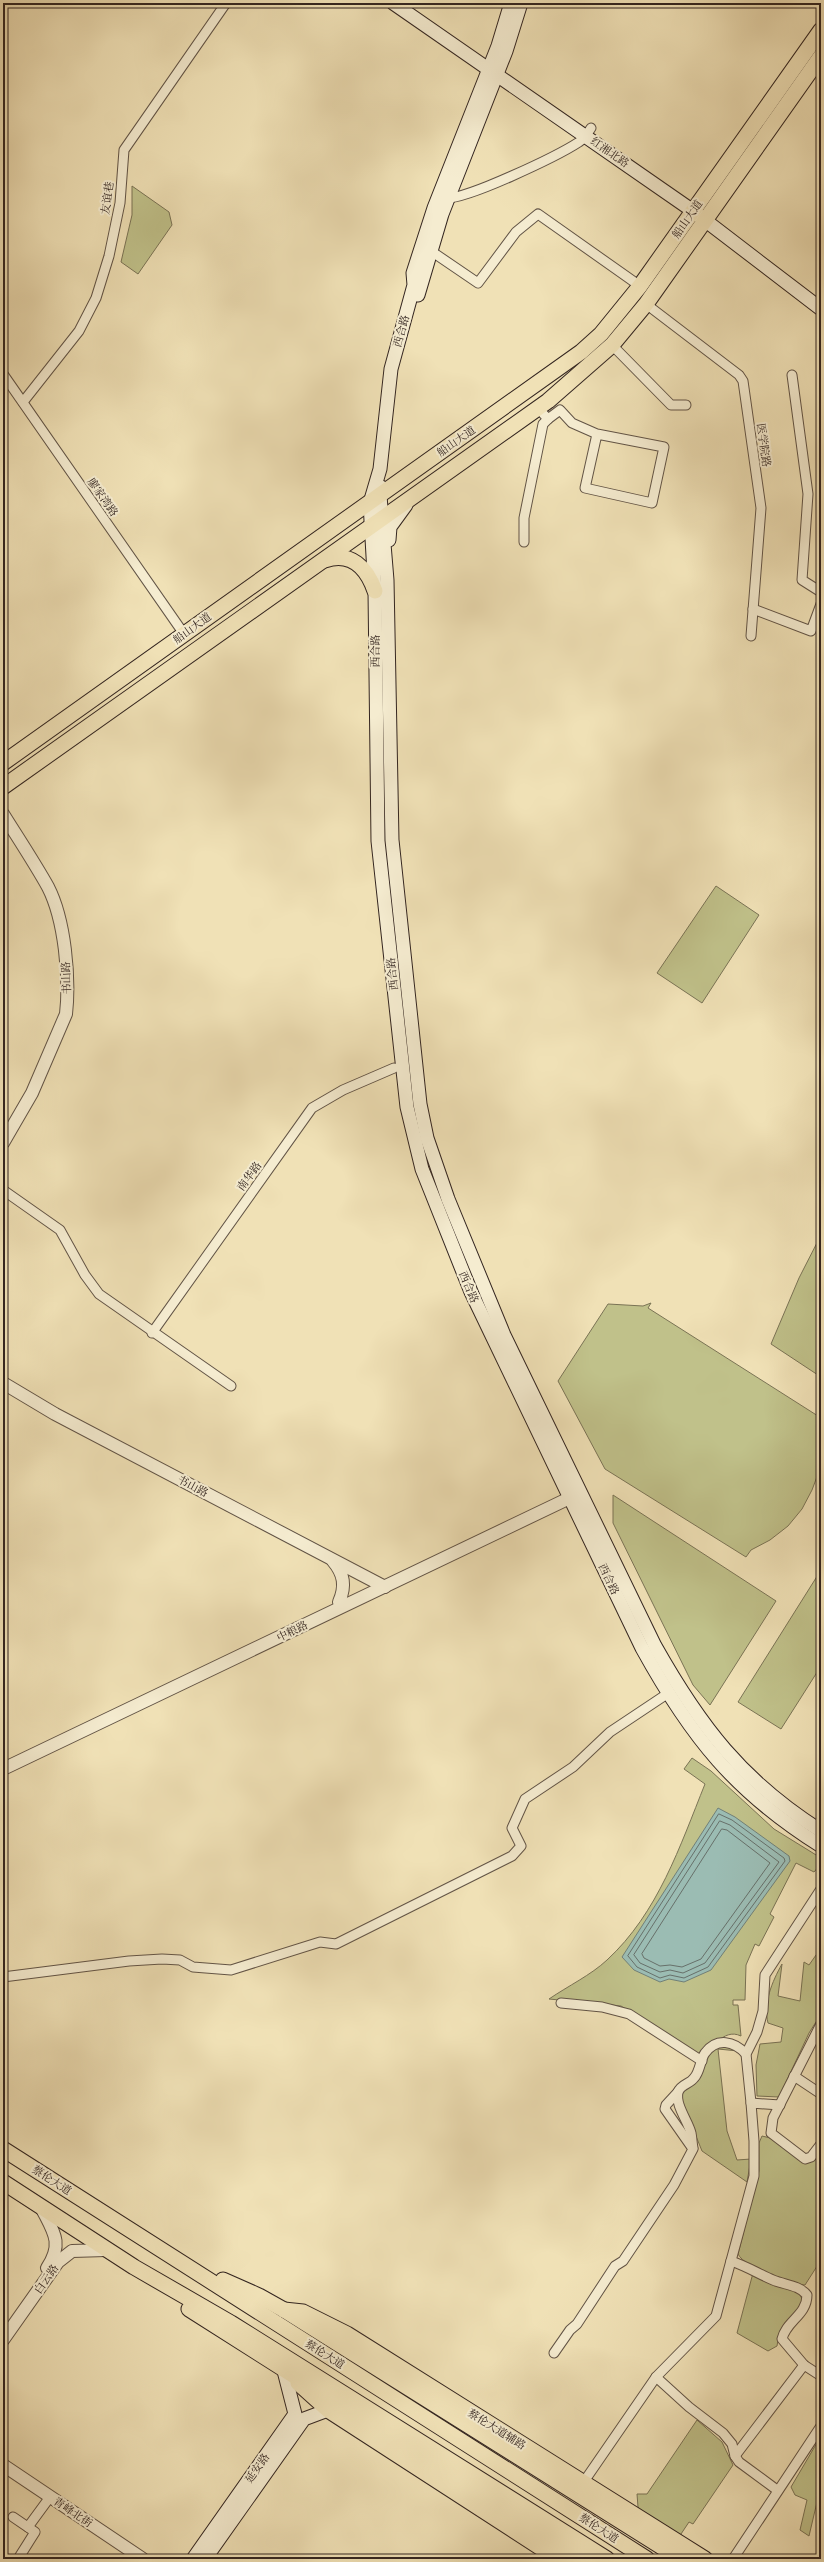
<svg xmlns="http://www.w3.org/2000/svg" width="824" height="2562" font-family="'Libre Caslon Text','Noto Serif SC',serif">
  <rect width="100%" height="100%" fill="#f0e1b6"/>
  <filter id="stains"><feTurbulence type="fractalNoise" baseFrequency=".005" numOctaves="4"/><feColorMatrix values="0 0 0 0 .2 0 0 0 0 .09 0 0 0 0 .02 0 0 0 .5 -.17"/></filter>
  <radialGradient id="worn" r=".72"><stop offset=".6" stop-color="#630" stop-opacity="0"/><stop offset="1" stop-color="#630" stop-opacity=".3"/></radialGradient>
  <!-- green -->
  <g fill="#c0c18a" stroke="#7a7355">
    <path d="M132,186L169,212L172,225L138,274L121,262L132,215Z"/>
    <path d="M716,886L759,915L702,1003L657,973Z"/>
    <path d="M821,1235V1377L771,1344L799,1278Z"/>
    <path d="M651,1303L648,1308L818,1416L821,1423V1466L812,1490L802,1509L788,1526L770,1540L751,1550L746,1557L605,1469L558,1381L608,1304L643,1306Z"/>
    <path d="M613,1495L776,1601L710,1705L693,1685L613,1523Z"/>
    <path d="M821,1570V1666L781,1729L738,1702Z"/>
    <path d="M692,1758L711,1771L774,1829L821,1858V1864L814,1872L796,1863L770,1914L774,1917L759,1946L755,1944L746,1965L745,2000H733V2005H738L741,2036C722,2027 712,2053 697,2054L621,2006L549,1999C568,1986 591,1975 607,1960C658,1913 680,1846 705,1784L684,1769Z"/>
    <path d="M821,1948V2014L809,2033L779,2097L757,2096L756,2065L760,2044L781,2042L783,2028L768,2023C763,2003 772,1982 782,1964L778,1996L800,2001L804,1962L809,1965Z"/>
    <path d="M726,2044L738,2051L718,2049L727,2131L737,2160L751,2159L747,2182L702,2151L681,2099V2092L711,2051Z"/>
    <path d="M762,2136C781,2138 792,2161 811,2162L821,2152V2260L805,2285C790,2284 745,2268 738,2254L759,2171V2143Z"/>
    <path d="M753,2273C770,2284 782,2285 800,2293L802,2300C800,2318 778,2324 777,2346L768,2351L737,2333Z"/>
    <path d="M697,2420L722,2442L733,2465L693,2524L689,2522L679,2537L641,2511L638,2507L637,2494H647Z"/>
    <path d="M821,2436V2485L809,2536L800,2530L807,2500L795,2495L791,2487Z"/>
  </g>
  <!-- water -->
  <path fill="#9bbcb3" stroke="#718078" d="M718,1808L735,1817L789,1856L790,1861L711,1970L684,1982L669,1979L660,1982L634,1970L622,1957Z"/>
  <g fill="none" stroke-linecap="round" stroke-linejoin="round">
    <!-- shore -->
    <g stroke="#67706a" stroke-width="1">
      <path d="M719,1814L732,1820L784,1858L785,1861L708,1967L684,1978L670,1975L660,1978L637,1967L628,1956Z"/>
      <path d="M720,1821L730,1825L779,1862L705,1963L683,1973L670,1970L660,1972L640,1963L634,1955Z"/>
      <path d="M722,1829L727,1830L770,1863L701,1959L682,1967L670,1965L660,1966L644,1958L642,1954Z"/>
    </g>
    <!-- minor casing -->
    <g stroke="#625446" stroke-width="11">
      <g id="minor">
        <path d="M443,198C463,202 559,155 579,142C584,139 588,133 591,128"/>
        <path d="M431,251L478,283L516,232L538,214L640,286"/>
        <path d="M646,304L739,375L743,381L761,508L751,636"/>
        <path d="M612,345L671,405H686"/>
        <path d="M3,374L184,634"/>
        <path d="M792,375L808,494L802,580L821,592"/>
        <path d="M23,402L79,331L96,298L109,256L120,203L124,150L226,3"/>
        <path d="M538,408L548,419L560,410L572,423L597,434L664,447L652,503L585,488L597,434"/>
        <path d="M524,542V518L543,424L548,419"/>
        <path d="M753,609L811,631L821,604"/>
        <path d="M3,1190L60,1230L85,1275L99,1294L231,1386"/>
        <path d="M152,1333L312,1108L343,1090L394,1068"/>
        <path d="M3,1977L129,1961L162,1959L180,1960L193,1967L231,1970L320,1942L336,1944L512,1856L521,1846L512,1828L525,1799L573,1767L610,1732L667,1694"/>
        <path d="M561,2003L602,2007L629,2014L702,2061"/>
        <path d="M821,2024L773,2118L771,2133L805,2159L811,2157L821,2144"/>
        <path d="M794,2076L821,2094"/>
        <path d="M751,2103L746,2054L757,2032L763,2011L765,1975L821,1889"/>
        <path d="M693,2148C692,2143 692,2138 691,2133C688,2121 675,2105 678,2092C681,2084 690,2084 694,2078C700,2072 700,2060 705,2053C717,2037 734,2041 746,2054"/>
        <path d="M731,2261C746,2266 759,2274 773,2280C785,2285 799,2285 807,2295C807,2315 786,2321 782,2339L804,2365L821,2376"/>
        <path d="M554,2353L570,2330L577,2324L615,2266L623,2261L674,2185L693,2149L665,2109L666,2105L678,2092"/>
        <path d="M656,2377L689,2407L723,2433L732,2444L735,2456L739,2462L777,2490"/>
        <path d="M735,2456L804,2365"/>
        <path d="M583,2483L656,2377L716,2316L754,2176V2141L751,2103L780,2105"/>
        <path d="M13,2517L35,2532L18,2559"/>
        <path d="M28,2527L50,2497"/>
        <path d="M733,2559L821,2426"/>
      </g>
    </g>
    <!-- tertiary casing -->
    <g stroke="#625446" stroke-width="14">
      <g id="tertiary">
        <path d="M3,814C18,838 34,862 48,887C65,920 70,978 66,1014L32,1093L3,1143"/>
        <path d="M3,1383L55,1414L385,1587"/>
        <path d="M333,1561C344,1574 346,1586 339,1602"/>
        <path d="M3,1769L578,1494"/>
        <path d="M41,2207C53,2231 64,2243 47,2268"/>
        <path d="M3,2340L58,2262L72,2251L106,2250"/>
        <path d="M3,2465L143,2559"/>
      </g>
    </g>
    <!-- secondary casing -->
    <g stroke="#332520" stroke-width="15">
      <g id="secondary">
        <path d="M393,3L693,211L821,309"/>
        <path d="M511,3L498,46L434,208L413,273L414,285L391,369L380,469L370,503L375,591L378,841L407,1107L422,1169L471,1292L642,1648C691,1737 735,1792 821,1846"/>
        <path d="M418,295L442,214L506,51L521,3"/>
        <path d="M381,487L380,496L387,580L392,840L420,1104L427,1138L448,1199L504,1335L655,1646C700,1726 742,1781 821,1831"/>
        <path d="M389,540L390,527L406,505"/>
        <path d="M193,2559L295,2414L284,2371"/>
        <path d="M205,2559L304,2419L328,2410"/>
      </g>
    </g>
    <!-- primary casing -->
    <g stroke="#332520" stroke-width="17">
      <g id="primary">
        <path d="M284,2310L303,2312L347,2334L705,2559"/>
        <path d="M298,2383L328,2410L558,2559"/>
      </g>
    </g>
    <!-- trunk casing -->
    <g stroke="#332520" stroke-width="17">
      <g id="trunk">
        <path d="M325,560C351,551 367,568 375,591"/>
        <path d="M3,763L581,352L601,334L640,286L821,30"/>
        <path d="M3,787L548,401L612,345L646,304L821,56"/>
        <path d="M3,2149L647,2559"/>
        <path d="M3,2182L134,2267L231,2323L607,2559"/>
        <path d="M223,2280L259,2296L284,2310L681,2559"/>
        <path d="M189,2309L583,2559"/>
      </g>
    </g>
    <!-- minor -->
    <use href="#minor" stroke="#f5ecd0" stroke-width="9"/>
    <!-- tertiary -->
    <use href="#tertiary" stroke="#f5ecd0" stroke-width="12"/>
    <!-- secondary -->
    <use href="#secondary" stroke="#f5ecd0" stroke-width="13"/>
    <!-- primary -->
    <use href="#primary" stroke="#f0e1b6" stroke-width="15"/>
    <!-- trunk -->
    <use href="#trunk" stroke="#f0e1b6" stroke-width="15"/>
  </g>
  <g text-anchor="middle" stroke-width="4" stroke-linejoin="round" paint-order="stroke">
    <!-- street labels -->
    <g font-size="11" fill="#332520" stroke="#f5ecd0">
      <text transform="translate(610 152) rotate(35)" y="4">红湘北路</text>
      <text transform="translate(107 198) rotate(-82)" y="4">友谊巷</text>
      <text transform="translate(687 219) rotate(-55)" y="4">船山大道</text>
      <text transform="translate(401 331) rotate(-75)" y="4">西合路</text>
      <text transform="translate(456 441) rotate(-35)" y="4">船山大道</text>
      <text transform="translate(764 445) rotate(82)" y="4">医学院路</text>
      <text transform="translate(103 497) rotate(55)" y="4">廖家湾路</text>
      <text transform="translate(192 628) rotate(-36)" y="4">船山大道</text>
      <text transform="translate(375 651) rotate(-90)" y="4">西合路</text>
      <text transform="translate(392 974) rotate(-96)" y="4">西合路</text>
      <text transform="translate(66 978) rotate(-93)" y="4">书山路</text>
      <text transform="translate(249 1176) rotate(-54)" y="4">南华路</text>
      <text transform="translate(469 1287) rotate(67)" y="4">西合路</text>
      <text transform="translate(193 1486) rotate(28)" y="4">书山路</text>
      <text transform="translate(609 1579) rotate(64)" y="4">西合路</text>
      <text transform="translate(292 1631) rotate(-26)" y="4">中粮路</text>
      <text transform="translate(52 2180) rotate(33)" y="4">蔡伦大道</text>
      <text transform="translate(46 2279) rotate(-55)" y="4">白云路</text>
      <text transform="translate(325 2354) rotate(32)" y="4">蔡伦大道</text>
      <text transform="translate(497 2429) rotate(32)" y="4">蔡伦大道辅路</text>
      <text transform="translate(257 2468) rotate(-55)" y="4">延安路</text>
      <text transform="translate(73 2512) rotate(34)" y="4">青峰北街</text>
      <text transform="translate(599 2528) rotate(33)" y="4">蔡伦大道</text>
    </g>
  </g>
  <!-- margin -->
  <rect width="824" height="2562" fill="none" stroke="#f0e1b6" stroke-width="16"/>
  <rect x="4" y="4" width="816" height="2554" fill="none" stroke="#332520" stroke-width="2"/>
  <rect x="8" y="8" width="808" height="2546" fill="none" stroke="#332520"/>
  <rect width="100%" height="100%" filter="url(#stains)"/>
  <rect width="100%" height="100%" fill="url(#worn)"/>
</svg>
